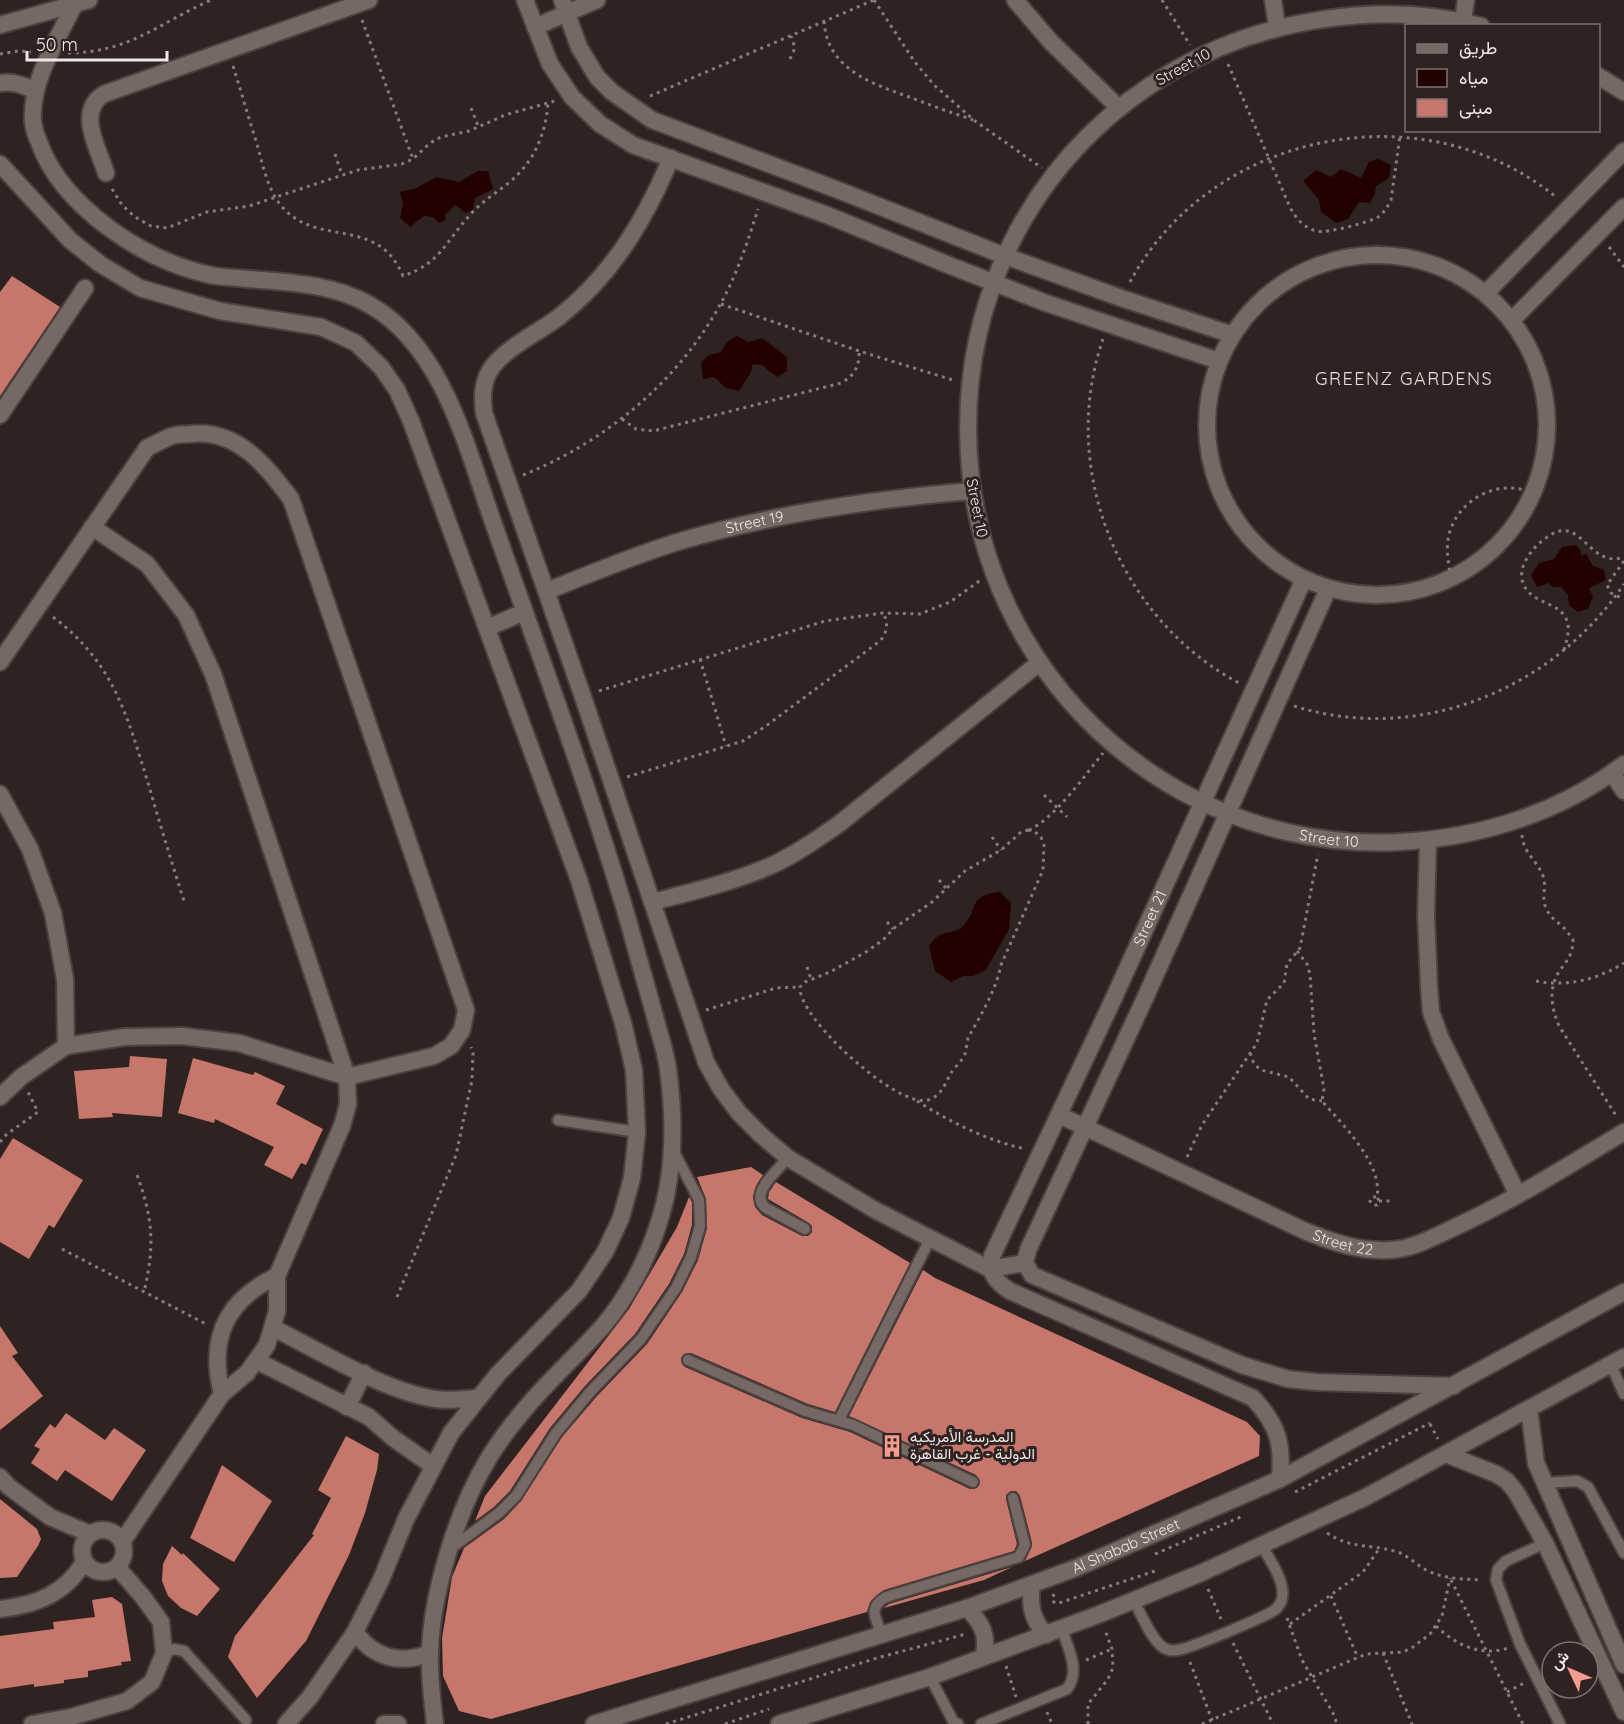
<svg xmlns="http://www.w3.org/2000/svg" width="1624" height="1724" font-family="Quicksand,Vazirmatn,sans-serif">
  <rect width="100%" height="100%" fill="#2f2322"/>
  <!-- water -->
  <g fill="#220101">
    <path d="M1378,159L1391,165L1389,178L1376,186L1375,194L1370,203L1359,202L1348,219L1336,223L1321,212L1319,200L1303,181L1316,170L1331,177L1341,169L1361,178L1369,162Z"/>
    <path d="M478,171H488L493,189L475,198L473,209L466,213L455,205L445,215L446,220L439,223L433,217L424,216L410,227L400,218L403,204L400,192L414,189L437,177L459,182Z"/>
    <path d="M737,336L748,342L762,338L787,357V371L777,377L762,365L753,364L751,372L739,391L726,388L714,377L703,379L701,363L709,355L721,352L727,342Z"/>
    <path d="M1576,545L1581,551V556L1586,554L1593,566L1604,570L1606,580L1589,588L1593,597L1588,609L1578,612L1569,605L1568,595L1561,587H1553L1548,583L1537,587L1531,575L1539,563L1554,559L1562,547Z"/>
    <path d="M1000,892L1011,903L1009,929L986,970L973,976H963L951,982L935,971L929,946C931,943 935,938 938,936C946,931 958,933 964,925C979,908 967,896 1000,892Z"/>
  </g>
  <!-- building -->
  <g fill="#c6766b">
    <path d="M12,276L60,307L0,396V292Z"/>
    <path d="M130,1056L167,1059L162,1117L112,1113L113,1117L79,1119L74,1071L129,1067Z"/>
    <path d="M193,1058L253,1075L255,1072L285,1086L276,1104L323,1129L306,1165L301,1163L292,1179L264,1165L274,1147L215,1119L214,1123L178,1113Z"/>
    <path d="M13,1138L83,1180L54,1228L49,1225L29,1259L0,1242V1159Z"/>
    <path d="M751,1167L763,1175L756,1186L753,1197L755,1207L762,1215L802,1236H808L812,1232V1226L809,1223L768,1199L769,1192L776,1182L910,1263L835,1412L808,1404L691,1353L684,1354L681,1358L682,1364L685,1367L802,1418L850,1432L970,1489L977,1488L980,1482L976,1475L849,1416L923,1270L935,1278L1247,1422L1260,1436L1259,1456L1025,1561L1032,1543L1020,1496L1016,1491H1011L1006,1495V1499L1017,1544L1014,1551L884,1590L871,1601L867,1612L491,1719L459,1711L443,1676L442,1638L452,1577L464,1548L504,1519L521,1501L562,1437L597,1396L647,1344L682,1292L698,1260L707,1228L706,1199L697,1177Z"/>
    <path d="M689,1197L692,1202V1225L684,1254L669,1284L635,1334L585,1386L550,1428L510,1491L494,1507L475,1521L485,1496L629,1309L677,1227Z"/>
    <path d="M0,1326L18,1353L12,1356L43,1396L0,1430Z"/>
    <path d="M66,1413L105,1440L114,1428L146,1450L112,1501L65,1470L57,1481L31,1463L40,1449L34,1446L50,1424L55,1428Z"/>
    <path d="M346,1436L379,1454L377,1470L365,1513L349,1555L306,1641L257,1698L228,1657L235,1636L314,1535L312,1534L331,1498L318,1490Z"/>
    <path d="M222,1465L272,1501L234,1562L190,1538Z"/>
    <path d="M0,1499L37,1529L41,1539L38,1546L17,1577L0,1578Z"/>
    <path d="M172,1546L182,1555L183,1553L220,1589L197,1616L181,1608L168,1596L162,1581L163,1564Z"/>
    <path d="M1012,1567L984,1580L884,1608L889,1604Z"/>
    <path d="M112,1597L122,1604L131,1661L121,1662L122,1665L88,1671V1677L64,1680V1683L34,1687V1684L0,1689V1636L54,1629L53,1622L95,1617L92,1600Z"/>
  </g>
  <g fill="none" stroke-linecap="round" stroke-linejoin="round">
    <!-- service casing -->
    <g stroke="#4b4240" stroke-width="14">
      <g id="service">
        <path d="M558,1120L637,1132"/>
        <path d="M788,1158C778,1170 748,1194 766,1208L805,1229"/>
        <path d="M688,1360L805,1411L853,1425L973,1482"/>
        <path d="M1611,1365L1624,1394"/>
        <path d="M839,1420L930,1239"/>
        <path d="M1544,1483L1577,1481L1588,1487L1624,1553"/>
        <path d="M1545,1543L1506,1561L1498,1569L1496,1580L1520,1644L1560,1724"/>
        <path d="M450,1549L499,1513L516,1496L556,1433L591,1391L641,1339L676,1288L691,1257L700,1226L699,1200L673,1150"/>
        <path d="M1134,1601C1141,1614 1152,1641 1164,1648C1168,1650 1173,1651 1177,1650C1189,1649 1268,1616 1276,1609C1277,1608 1281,1603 1281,1602C1288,1585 1270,1560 1262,1546"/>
        <path d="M882,1635C876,1618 867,1608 886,1597L1019,1557L1025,1545L1013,1498"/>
        <path d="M164,1653L174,1649L184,1651L246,1720"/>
        <path d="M930,1677L953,1721L958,1724"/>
        <path d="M981,1724L1067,1689C1081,1671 1068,1649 1062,1629"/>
      </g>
    </g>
    <!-- minor casing -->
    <g stroke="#4b4240" stroke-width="20">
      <g id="minor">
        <path d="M525,0L550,64L572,97L600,124L633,145L827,215L951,266L1046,303L1219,361"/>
        <path d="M562,0L579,47L597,77L612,92L652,120L838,190L1005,256L1121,298L1233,335"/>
        <path d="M1015,0L1051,42L1119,108"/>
        <path d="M1273,0L1277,27"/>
        <path d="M74,5C57,41 30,81 33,122C34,129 36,136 39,142C61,205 142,260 206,274C216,277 227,277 237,278C281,282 330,282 370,305C442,346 466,445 492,519C539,654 590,789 630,927C639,961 649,994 658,1028C662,1041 666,1055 668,1069C675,1120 675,1175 658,1225C647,1260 627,1298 603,1326C582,1350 559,1371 538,1394C519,1415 501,1437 487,1461C457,1511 432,1593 430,1651C429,1675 432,1700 435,1724"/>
        <path d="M1463,20L1466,0"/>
        <path id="s1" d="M1481,26C1383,0 1262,19 1175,70C895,232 901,634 1182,792C1248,828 1324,846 1399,842C1479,838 1560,813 1624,764"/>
        <path d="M535,27L597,0"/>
        <path d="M1598,76L1624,92"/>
        <path d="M0,83C13,81 24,85 35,91"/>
        <path d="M671,158C645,220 612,275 559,317C539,332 509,346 493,366C482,380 482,396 484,413L583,697L706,1062L721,1089L739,1113L761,1135L788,1158L875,1210L990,1269L1025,1263"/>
        <path d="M0,164L70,240L100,264L140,288L220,311L321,327L356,343L381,367L397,390L411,421L579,880L623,1023L634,1070L637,1132L632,1178L621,1218L605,1252L579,1291L498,1374L451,1433L406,1519L381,1580L355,1632L310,1697L286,1724"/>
        <path d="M106,173C98,148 76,111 104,94L369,0"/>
        <circle cx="1377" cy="425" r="170"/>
        <path d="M1486,293L1624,151"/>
        <path d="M1512,320L1624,207"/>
        <path d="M0,415L85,288"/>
        <path d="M92,527L147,564L186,615L213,674L347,1077L348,1104L342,1126L277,1276V1311L267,1345L247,1373L222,1394L122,1542"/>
        <path d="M1328,589L1146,996L1028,1250L1025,1263L1032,1275L1242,1365L1288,1379L1316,1382L1454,1386"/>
        <path id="s2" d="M547,591C592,573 637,554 684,540C778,513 874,499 972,491"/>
        <path d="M487,628L524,612"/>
        <path d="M0,662L147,448C155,444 164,439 172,436C178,434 185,434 191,434C237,429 267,466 291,499L466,1010L462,1030L451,1046L434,1056L347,1077L239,1043L182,1036L124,1037L66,1046L21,1077L0,1097"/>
        <path d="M1612,773L1624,791"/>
        <path d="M0,794L30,849L53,913L65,979L66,1046"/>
        <path d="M1428,841L1426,915L1429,986L1431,1012L1441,1039L1518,1195"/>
        <path d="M652,902C691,892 730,883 768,867C793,856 816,840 839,824L1039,663"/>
        <path id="s3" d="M1059,1115L1305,1231C1332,1242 1361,1252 1390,1250C1412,1249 1432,1238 1451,1229C1511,1202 1567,1166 1624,1132"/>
        <path d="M273,1328C320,1351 384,1391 435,1399C448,1401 463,1399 477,1398"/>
        <path d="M257,1361L369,1417L393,1438L433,1466"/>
        <path d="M222,1394C208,1339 226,1300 277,1276"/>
        <path d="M347,1407L364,1373"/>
        <path d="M1529,1409L1536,1463L1624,1665"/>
        <path d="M1446,1454L1496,1474L1507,1481L1516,1492L1545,1543L1624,1712"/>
        <path d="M0,1477L9,1487L50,1517L90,1534"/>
        <path id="s4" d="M1280,1479C1283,1443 1278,1425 1253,1398L1010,1291C996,1282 988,1273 992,1256L1112,1002L1304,579"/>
        <circle cx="103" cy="1551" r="21"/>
        <path d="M0,1609C36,1605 65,1594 84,1562"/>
        <path d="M355,1632C374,1658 400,1665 430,1653"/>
        <path d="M32,1724L71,1717L127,1701L152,1682L164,1653L161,1622L143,1597L117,1567"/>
      </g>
    </g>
    <!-- tertiary casing -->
    <g stroke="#4b4240" stroke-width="20">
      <g id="tertiary">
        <path d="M1032,1585C1029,1606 1032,1619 1046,1635"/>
        <path d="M967,1608C982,1623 989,1636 983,1657"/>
        <path d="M384,1724H398"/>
        <path id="s5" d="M594,1724L967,1608L1076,1568L1280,1479L1624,1292"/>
        <path d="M779,1724L930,1677L1100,1614L1201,1573L1366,1497L1624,1357"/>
      </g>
    </g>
    <!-- secondary casing -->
    <g stroke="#4b4240" stroke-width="20">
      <path id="secondary" d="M0,25L89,0"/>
    </g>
    <!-- path -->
    <g stroke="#867c7b" stroke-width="3" stroke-dasharray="3 4.5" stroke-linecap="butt">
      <path d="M874,0L914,61L934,85L975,121L1042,168"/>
      <path d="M1162,0L1190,45"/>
      <path d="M362,20L413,159"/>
      <path d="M824,21C827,70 873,84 912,98C932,106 953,113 973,120"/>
      <path d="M68,53C129,53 159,23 211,0"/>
      <path d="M0,54L18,51L31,52"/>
      <path d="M790,59L795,48L791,36"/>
      <path d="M1228,64L1289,205C1295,218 1303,227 1316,231C1326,234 1371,222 1380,216C1385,211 1388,206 1391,200L1400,136"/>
      <path d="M233,66C241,91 248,116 256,141C263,164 267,191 284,209C320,247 378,216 403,276C441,263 445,242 470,215C482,201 498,192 512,180C535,160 546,132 548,103"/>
      <path d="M650,96L874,0"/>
      <path d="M471,108L479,128"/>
      <path d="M335,154L342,175"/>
      <path d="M112,189L122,205L135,217L151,226L167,228L207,212L249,206L358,170L402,164L413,159L430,143L441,137L469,131L505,115L555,101"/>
      <path d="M1609,247L1624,267"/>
      <path d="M1130,282C1211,131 1423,89 1556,197"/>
      <path d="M721,304L859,351L956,381"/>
      <path d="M1103,339C1058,469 1119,619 1239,683"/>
      <path d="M622,419L636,429L653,431L841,383C854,376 860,366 859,351"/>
      <path d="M523,475C605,442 678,382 721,303C737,274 748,241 758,209"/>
      <path d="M1624,561L1607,585L1611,593L1624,599"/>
      <path d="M1451,578C1449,566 1446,552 1448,540C1452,510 1481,487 1511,488C1519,488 1527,491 1534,492"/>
      <path d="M53,617C115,664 127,716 149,786C160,825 172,863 184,901"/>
      <path d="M1564,650C1567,638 1572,627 1564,615C1556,605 1543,603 1533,596C1507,576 1531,546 1552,534C1582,517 1590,569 1624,557"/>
      <path d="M700,659L726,746"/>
      <path d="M599,691L825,621L883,613L920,614L950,602L982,579"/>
      <path d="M1294,706C1418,745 1553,690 1624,584"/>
      <path d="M627,777L743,741L766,726L880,641C887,633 889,623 883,613"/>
      <path d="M1044,795L1067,817"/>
      <path d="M1028,830L1035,832L1041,837L1044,845L1043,870L1001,965C996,990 981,1015 969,1036C966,1042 967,1049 965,1054C962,1061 955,1067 951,1073C945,1083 942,1096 928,1100C898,1109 797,1017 800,987L805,982L830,972L866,952L883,940L893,929L932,902L965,871L1001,850L1021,832Z"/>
      <path d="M1029,830C1055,818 1085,775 1103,753"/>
      <path d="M1522,835C1523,853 1537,860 1543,876C1547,887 1541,897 1546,908C1550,918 1557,921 1564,928C1568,932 1570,936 1573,940C1573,953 1568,960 1560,970C1548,989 1551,1006 1559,1026L1617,1117"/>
      <path d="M992,837L1001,850"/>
      <path d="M939,880L946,888"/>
      <path d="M887,922L893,929"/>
      <path d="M1297,951L1307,964L1310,974L1314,1034L1324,1089L1322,1101C1342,1124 1383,1164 1377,1197L1379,1201L1377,1205H1373L1370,1201L1372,1197H1377"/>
      <path d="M807,967L811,979"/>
      <path d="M1536,981C1568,987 1596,980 1624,963"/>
      <path d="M706,1010L776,988L800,987"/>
      <path d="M1250,1053L1254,1064L1261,1070L1289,1077L1309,1099L1322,1101"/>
      <path d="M917,1101C950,1122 986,1140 1025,1149"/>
      <path d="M0,1142L7,1134L38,1112L28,1092"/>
      <path d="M1187,1157L1202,1125L1257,1043L1267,1000L1284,983L1287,964L1300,948L1318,854"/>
      <path d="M137,1175C153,1219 155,1245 144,1292"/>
      <path d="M1379,1201H1391"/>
      <path d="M62,1249L206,1324"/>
      <path d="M397,1297L456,1155L472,1080L473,1053L471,1047"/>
      <path d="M1430,1424L1438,1439"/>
      <path d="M1295,1492L1430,1423"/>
      <path d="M1327,1533C1352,1549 1368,1544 1394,1551C1407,1554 1415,1564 1426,1570C1444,1579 1462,1579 1481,1580"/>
      <path d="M1155,1554L1243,1516"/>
      <path d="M1451,1580L1523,1724"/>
      <path d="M1208,1589L1221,1619"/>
      <path d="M1054,1594L1052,1600L1055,1603H1059L1158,1570"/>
      <path d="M1331,1596L1358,1658"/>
      <path d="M1287,1618L1302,1660L1333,1713L1337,1724"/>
      <path d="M1290,1624L1363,1572L1379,1549"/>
      <path d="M1436,1626C1456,1645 1481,1657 1508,1648"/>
      <path d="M1233,1643L1273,1724"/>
      <path d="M1383,1653L1412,1724"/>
      <path d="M1086,1660L1112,1649"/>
      <path d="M1190,1662L1212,1720L1216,1724"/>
      <path d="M1006,1666L1016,1697"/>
      <path d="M1507,1692L1524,1683"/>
      <path d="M1047,1712L1052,1724"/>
      <path d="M666,1724L877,1658L966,1634"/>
      <path d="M725,1724L769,1709"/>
      <path d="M1088,1724V1704L1108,1679L1113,1668L1112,1649L1105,1630"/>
      <path d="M1202,1724L1366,1654L1403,1652L1413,1647L1430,1634L1442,1616L1450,1578"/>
    </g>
    <!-- service -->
    <use href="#service" stroke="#756865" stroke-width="10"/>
    <!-- minor -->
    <use href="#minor" stroke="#756865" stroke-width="16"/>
    <!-- tertiary -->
    <use href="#tertiary" stroke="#756865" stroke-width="16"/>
    <!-- secondary -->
    <use href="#secondary" stroke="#756865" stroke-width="16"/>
  </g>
  <!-- icons -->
  <defs>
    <g id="building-bare" transform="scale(1.8)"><path d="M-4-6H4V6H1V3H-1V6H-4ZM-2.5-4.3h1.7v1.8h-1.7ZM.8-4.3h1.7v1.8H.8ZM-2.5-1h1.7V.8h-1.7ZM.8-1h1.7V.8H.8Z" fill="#f59c90" stroke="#2f2322" stroke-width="2.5" paint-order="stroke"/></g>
  </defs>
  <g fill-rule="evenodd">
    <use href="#building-bare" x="892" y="1446"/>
  </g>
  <g text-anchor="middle" stroke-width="6" stroke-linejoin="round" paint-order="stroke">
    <!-- street labels -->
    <g font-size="15" fill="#f0e8e6" stroke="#2f2322">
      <text transform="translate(1183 67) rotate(-29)" y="5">Street 10</text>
      <text transform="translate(977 508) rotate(79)" y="5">Street 10</text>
      <text dy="5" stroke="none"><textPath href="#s2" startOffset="219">Street 19</textPath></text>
      <text dy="5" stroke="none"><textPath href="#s1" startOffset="1348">Street 10</textPath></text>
      <text dy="5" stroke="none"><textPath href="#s4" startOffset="770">Street 21</textPath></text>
      <text dy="5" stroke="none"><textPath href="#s3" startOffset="312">Street 22</textPath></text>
      <text dy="5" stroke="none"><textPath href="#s5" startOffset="561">Al Shabab Street</textPath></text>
    </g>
    <!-- poi labels -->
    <g font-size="15" fill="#f0e8e6" stroke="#2f2322" text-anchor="start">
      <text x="910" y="1442">المدرسة الأمريكيه<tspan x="910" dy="17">الدولية - غرب القاهرة</tspan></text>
    </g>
    <!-- quarter labels -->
    <g font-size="18" letter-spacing="1.5" fill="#ebdbd9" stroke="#2f2322">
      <text x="1404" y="385">GREENZ GARDENS</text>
    </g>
  </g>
  <!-- legend -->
  <rect x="1405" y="24" width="195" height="108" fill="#2f2322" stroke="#7c7270" stroke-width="1.5"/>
  <rect x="1417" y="44" width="30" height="9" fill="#756865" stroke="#7c7270" stroke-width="1.5"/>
  <text x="1459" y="54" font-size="18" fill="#f0e8e6">طريق</text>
  <rect x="1417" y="69" width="30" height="18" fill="#220101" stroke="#7c7270" stroke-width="1.5"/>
  <text x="1459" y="84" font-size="18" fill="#f0e8e6">مياه</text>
  <rect x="1417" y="99" width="30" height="18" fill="#c6766b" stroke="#7c7270" stroke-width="1.5"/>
  <text x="1459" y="114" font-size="18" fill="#f0e8e6">مبنى</text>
  <!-- north arrow -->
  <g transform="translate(1570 1670) rotate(314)"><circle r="28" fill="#2f2322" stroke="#7c7270" stroke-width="1.5"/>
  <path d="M0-4.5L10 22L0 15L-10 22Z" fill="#f59c90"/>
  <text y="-9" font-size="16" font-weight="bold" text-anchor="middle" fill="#f0e8e6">ش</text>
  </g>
  <!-- scale -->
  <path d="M27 51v9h140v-9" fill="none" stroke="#f0e8e6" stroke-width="3"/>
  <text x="36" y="51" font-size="18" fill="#f0e8e6" stroke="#2f2322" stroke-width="4.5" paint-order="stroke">50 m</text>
</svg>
